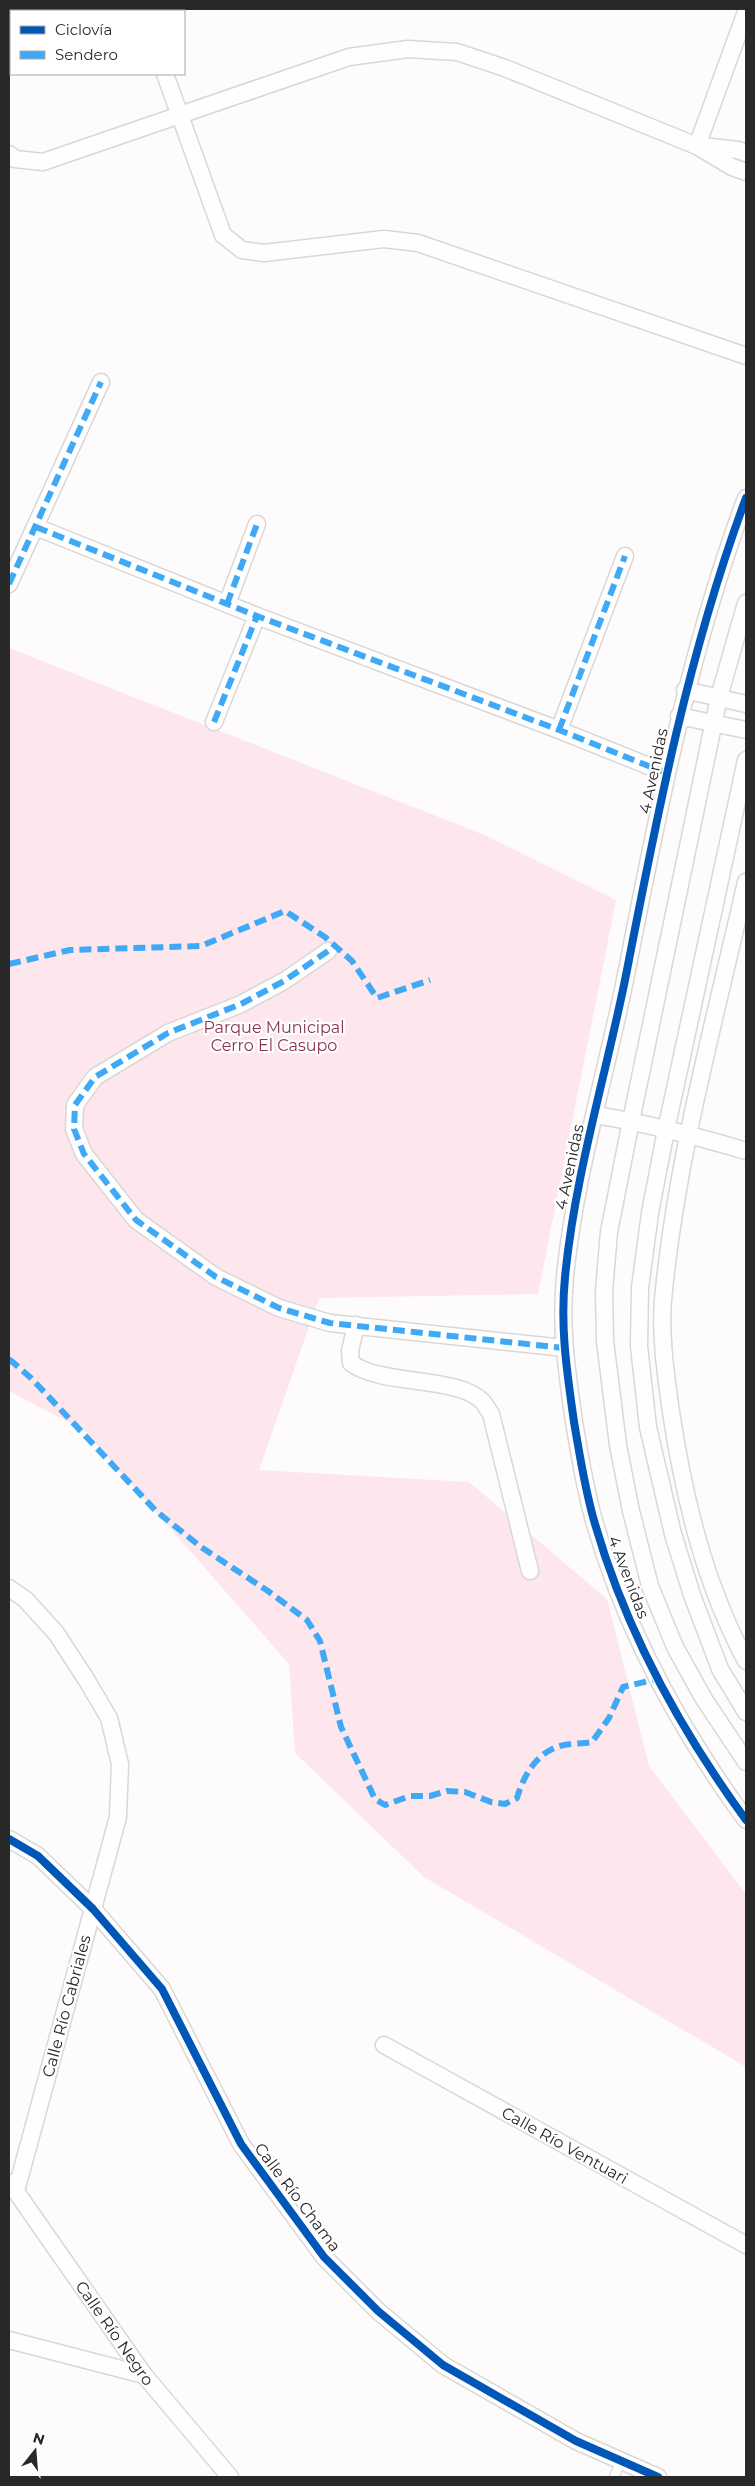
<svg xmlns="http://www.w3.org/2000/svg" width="755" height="2486" font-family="Montserrat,sans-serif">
  <rect width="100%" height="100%" fill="#fdfbfb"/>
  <!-- green -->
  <path fill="#fde7ec" d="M9,648L487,836L616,900L538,1294L319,1298L259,1470L469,1482L607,1599L649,1766L746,1894V2067L424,1877L295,1753L289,1664L85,1431L9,1391Z"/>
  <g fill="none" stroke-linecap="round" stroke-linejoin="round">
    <!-- service casing -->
    <g stroke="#d9d7d7" stroke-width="11">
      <path id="service" d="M614,2477L621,2461"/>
    </g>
    <!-- minor casing -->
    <g stroke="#d9d7d7" stroke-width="19">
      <g id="minor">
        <path d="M139,9L140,11"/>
        <path d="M165,74L223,235L242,250L264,253L384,239L418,243L746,356"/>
        <path d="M697,146L746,12"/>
        <path d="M702,146L738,150L746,153"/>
        <path d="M9,154L15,159L43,162L349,57L408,49L457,52L505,68L697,146L732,167L746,172"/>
        <path d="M746,498C689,651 658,810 627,970C607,1072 575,1173 565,1277C560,1328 567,1372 574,1422C580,1456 585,1491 595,1524C626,1631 681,1731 746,1820"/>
        <path d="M36,527L257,616L559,730L666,773"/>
        <path d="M9,584L101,382"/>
        <path d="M746,603L719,697L631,1121L609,1232L604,1291L605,1341L618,1445L631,1511L650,1586L675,1647L704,1699L746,1762"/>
        <path d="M227,604L257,524"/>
        <path d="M685,690L746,704"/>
        <path d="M679,716L746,730"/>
        <path d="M214,722L257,616"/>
        <path d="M559,730L625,556"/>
        <path d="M746,760L666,1130L650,1213L640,1288L639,1346L648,1427L673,1534L692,1595L720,1669L746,1712"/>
        <path d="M746,882C715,1020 676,1159 663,1300C660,1337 666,1376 671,1412C684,1498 705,1585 746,1661"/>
        <path d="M328,951L284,981L241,1004L168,1033L95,1077L75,1105L74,1129L84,1154L136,1220L216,1277L279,1308L330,1323L564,1348"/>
        <path d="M595,1115C646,1123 696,1136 746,1151"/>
        <path d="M356,1325L350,1351L351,1363C381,1386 458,1376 482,1401C485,1404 488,1410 491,1414L530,1571"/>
        <path d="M9,1588L25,1599L56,1633L86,1679L109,1718L120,1764L118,1817L16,2191"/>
        <path d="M9,1839L38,1856L93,1909L162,1989L241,2144L324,2257L378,2311L443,2365L576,2441L658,2477"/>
        <path d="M384,2045L746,2245"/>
        <path d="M10,2183L144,2375L230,2477"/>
        <path d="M9,2340L144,2375"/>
      </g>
    </g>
    <!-- service -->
    <use href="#service" stroke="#fffefe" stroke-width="9"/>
    <!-- minor -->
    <use href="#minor" stroke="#fffefe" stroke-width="16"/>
    <!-- quiet -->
    <g stroke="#3fa9f5" stroke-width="6" stroke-dasharray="12 6" stroke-linecap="butt">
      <path d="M36,527L257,616L559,730L666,773"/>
      <path d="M9,584L101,382"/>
      <path d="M227,604L257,524"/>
      <path d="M214,722L257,616"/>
      <path d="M559,730L625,556"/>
      <path d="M328,951L284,981L241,1004L168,1033L95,1077L75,1105L74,1129L84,1154L136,1220L216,1277L279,1308L330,1323L564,1348"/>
      <path d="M9,964L70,950L201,946L285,911L325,937L352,961L377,998L430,980"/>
      <path d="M9,1359L31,1378L156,1511L201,1547L268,1591L307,1620L320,1641L341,1727L375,1799L385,1805L410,1796H430L447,1791L465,1792L491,1802L505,1804L517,1798C523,1777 535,1755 557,1747C567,1743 581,1744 592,1742L609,1718L623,1687L657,1679"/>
    </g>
    <!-- cycleway casing -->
    <g stroke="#fff" stroke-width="11">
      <g id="cycleway">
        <path d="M746,498C689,651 658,810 627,970C607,1072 575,1173 565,1277C560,1328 567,1372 574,1422C580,1456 585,1491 595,1524C626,1631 681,1731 746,1820"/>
        <path d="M9,1839L38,1856L93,1909L162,1989L241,2144L324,2257L378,2311L443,2365L576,2441L658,2477"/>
      </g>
    </g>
    <!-- cycleway -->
    <use href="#cycleway" stroke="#0057b8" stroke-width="8"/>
  </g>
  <g text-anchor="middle" stroke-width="4.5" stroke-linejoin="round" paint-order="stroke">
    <!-- street labels -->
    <g font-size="16" fill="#2a2929" stroke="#fff">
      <text transform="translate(653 771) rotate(-78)" y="6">4 Avenidas</text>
      <text transform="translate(569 1167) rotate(-78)" y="6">4 Avenidas</text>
      <text transform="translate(629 1577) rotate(69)" y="6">4 Avenidas</text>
      <text transform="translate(66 2006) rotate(-75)" y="6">Calle Río Cabriales</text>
      <text transform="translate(565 2145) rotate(29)" y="6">Calle Río Ventuari</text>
      <text transform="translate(298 2197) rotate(53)" y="6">Calle Río Chama</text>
      <text transform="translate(115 2333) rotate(55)" y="6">Calle Río Negro</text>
    </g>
    <!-- park labels -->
    <g font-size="16" fill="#893552" stroke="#fff">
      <text x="274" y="1033">Parque Municipal<tspan x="274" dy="18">Cerro El Casupo</tspan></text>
    </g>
  </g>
  <!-- border -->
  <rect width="755" height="2486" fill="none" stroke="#2a2929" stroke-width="20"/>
  <!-- legend -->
  <rect x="10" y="10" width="175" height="65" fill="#ffffff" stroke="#aaa9a9"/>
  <rect x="20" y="26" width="25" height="8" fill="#0057b8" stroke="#aaa9a9"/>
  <text x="55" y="35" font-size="15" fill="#2a2929">Ciclovía</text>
  <rect x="20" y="51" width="25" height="8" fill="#3fa9f5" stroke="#aaa9a9"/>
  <text x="55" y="60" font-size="15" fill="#2a2929">Sendero</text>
  <!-- north arrow -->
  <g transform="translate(35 2451) rotate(17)" stroke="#ffffff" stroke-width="4" paint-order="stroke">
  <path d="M0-4L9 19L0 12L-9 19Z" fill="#2a2929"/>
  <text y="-8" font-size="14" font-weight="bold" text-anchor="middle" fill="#2a2929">N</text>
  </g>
</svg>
